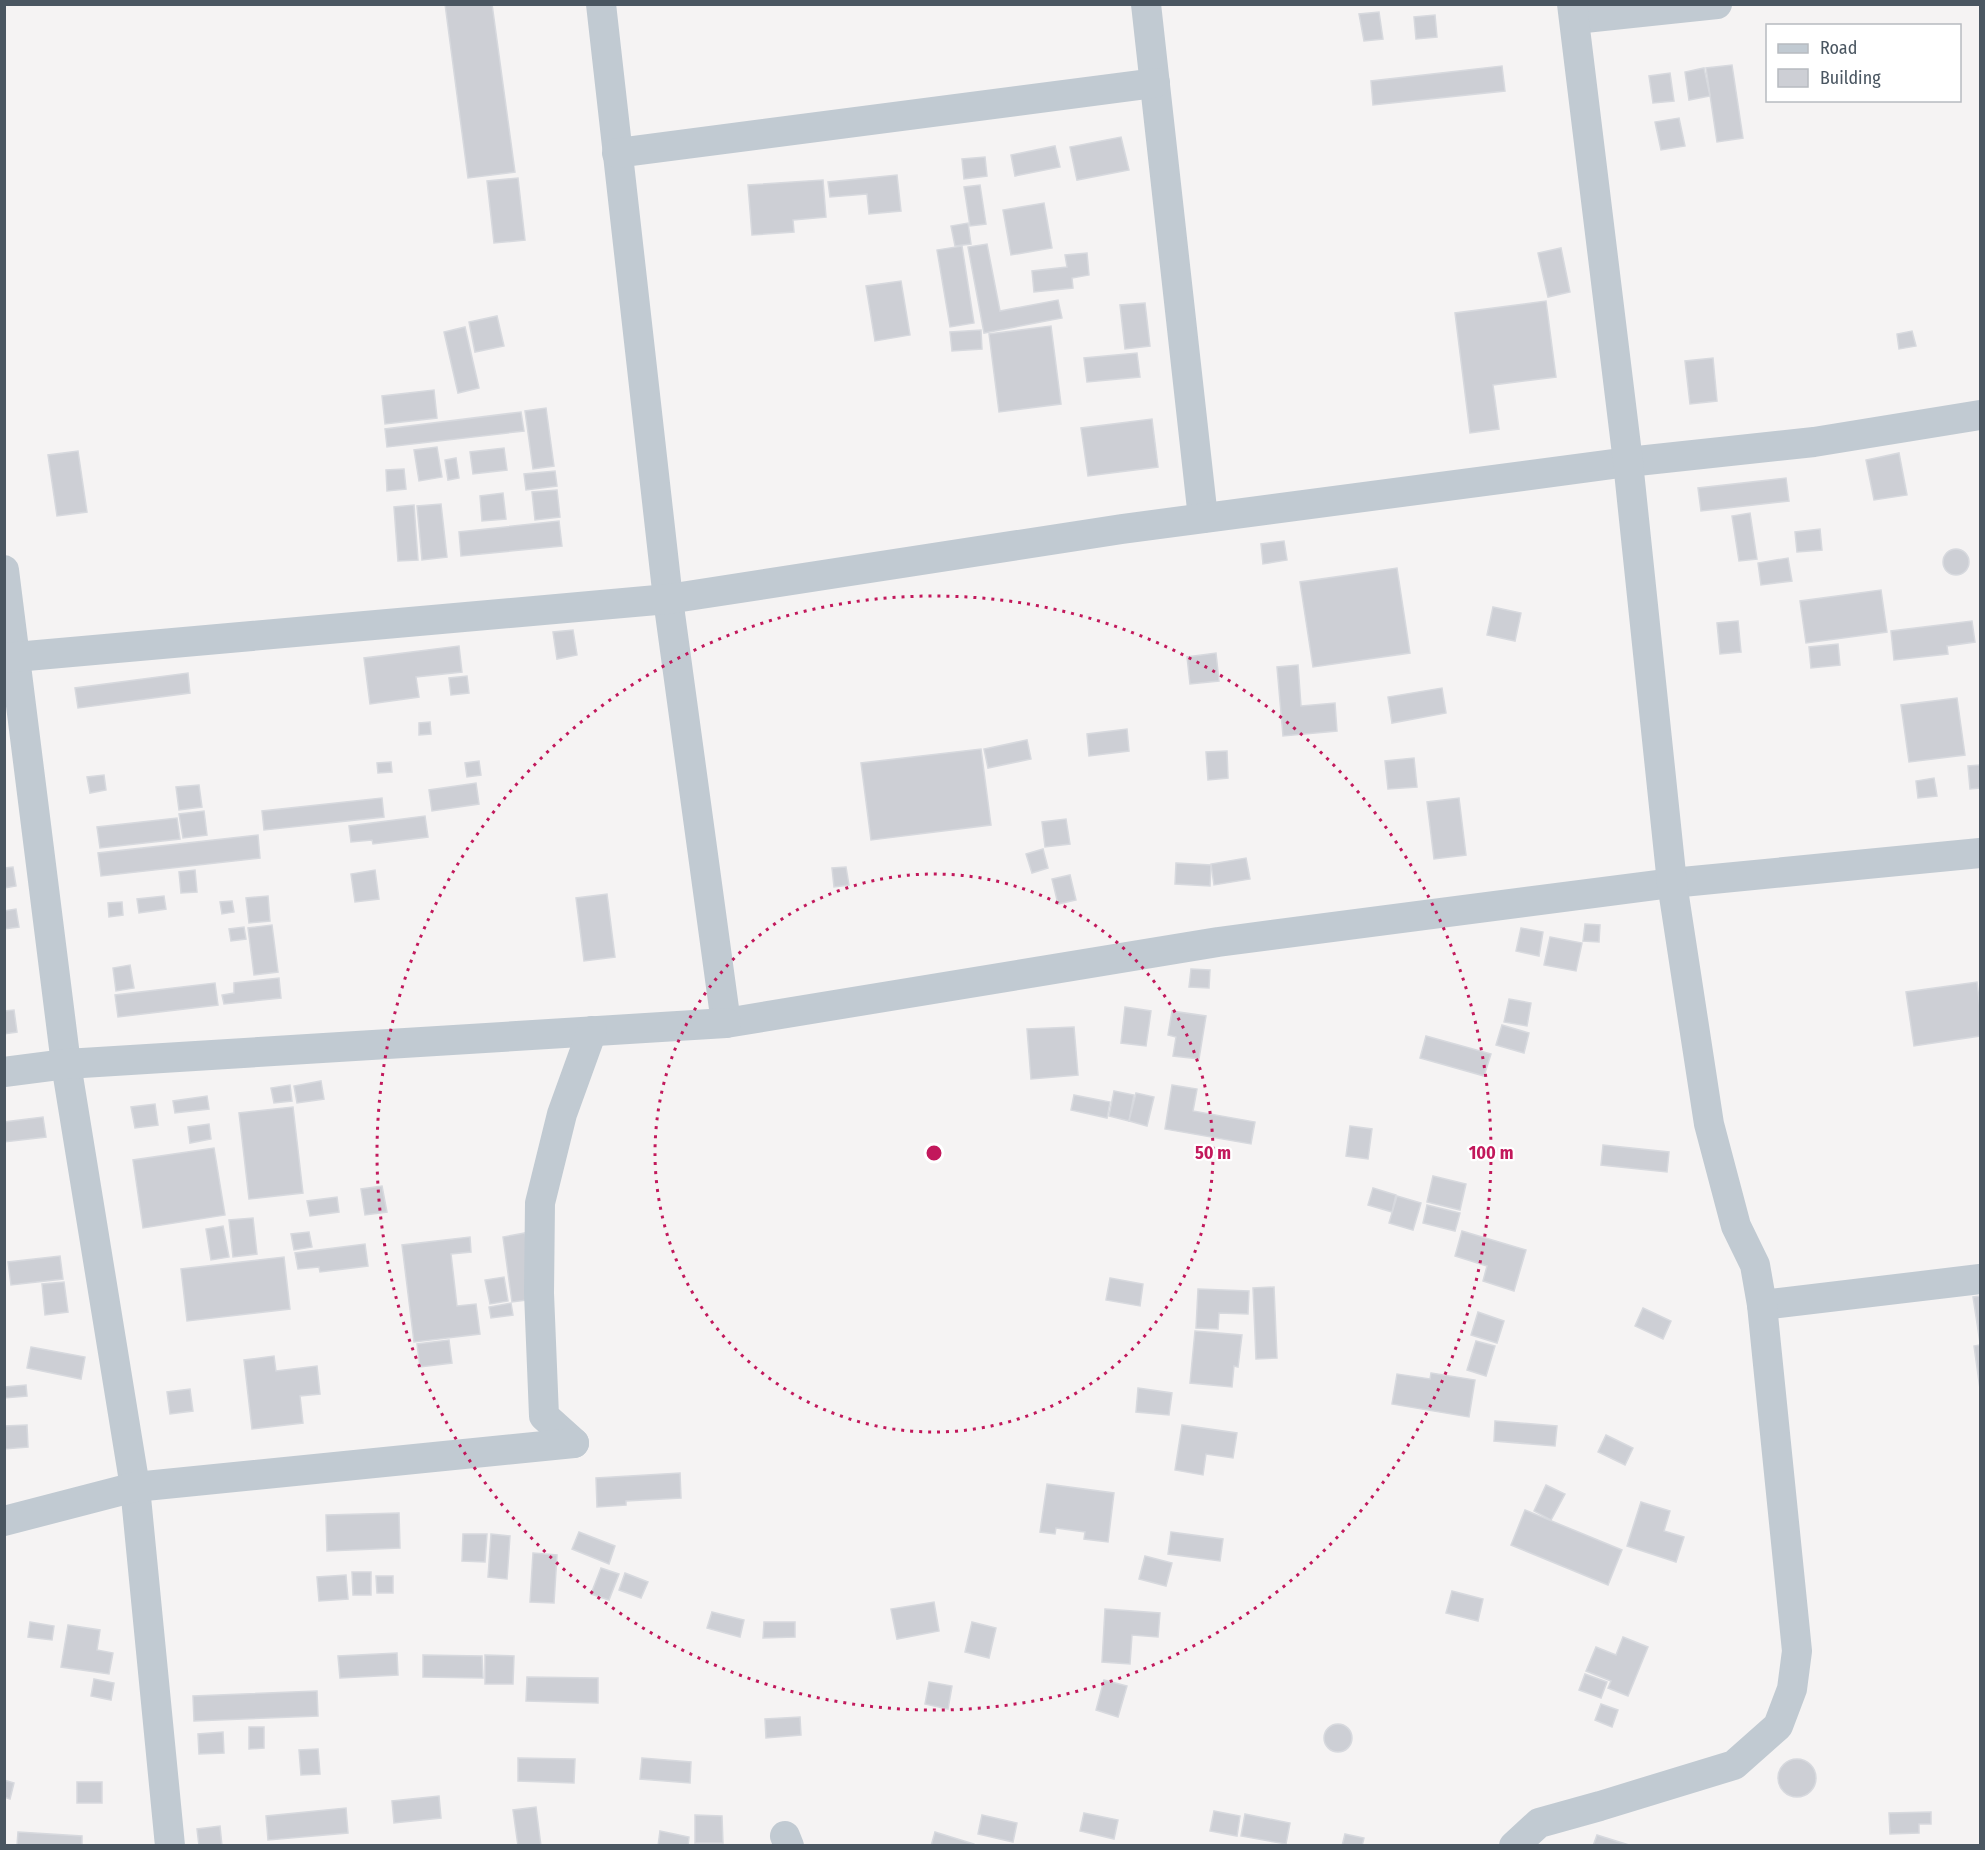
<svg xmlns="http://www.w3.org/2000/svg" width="1985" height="1850" font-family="'Fira Sans Condensed',sans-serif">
  <rect width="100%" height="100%" fill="#f5f3f3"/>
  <!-- building -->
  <g fill="#cdcfd5" stroke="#d7d9de" stroke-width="1.5">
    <path d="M445,4H492L515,172L468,178Z"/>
    <path d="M1379,12L1383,39L1364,41L1359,14Z"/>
    <path d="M1435,15L1437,37L1416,39L1414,17Z"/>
    <path d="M1732,65L1743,138L1717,142L1706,68Z"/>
    <path d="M1502,66L1505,91L1373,105L1371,81Z"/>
    <path d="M1704,68L1710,96L1689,100L1685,72Z"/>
    <path d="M1670,73L1674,101L1653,103L1649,76Z"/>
    <path d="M1679,118L1685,146L1661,150L1655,122Z"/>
    <path d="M1121,137L1129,170L1077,180L1070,147Z"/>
    <path d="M1055,146L1060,167L1015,176L1011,155Z"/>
    <path d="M985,157L987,176L964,179L962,159Z"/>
    <path d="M897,175L901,211L869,214L867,194L830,197L828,182Z"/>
    <path d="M518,178L525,240L494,243L487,181Z"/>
    <path d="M823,180L826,217L793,220L794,232L752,235L748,185Z"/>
    <path d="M980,185L986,224L970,226L964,187Z"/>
    <path d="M1044,203L1052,248L1011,255L1003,210Z"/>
    <path d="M968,223L971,244L955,246L951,226Z"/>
    <path d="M987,244L1000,311L1058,300L1062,318L984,333L968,247Z"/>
    <path d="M962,246L974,323L950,327L937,250Z"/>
    <path d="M1561,248L1570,292L1548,297L1538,253Z"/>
    <path d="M1087,253L1089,275L1072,278L1073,288L1034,292L1032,271L1067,267L1065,255Z"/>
    <path d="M901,281L910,335L875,341L866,286Z"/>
    <path d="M1546,301L1556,377L1493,385L1499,429L1470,433L1455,313Z"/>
    <path d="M1145,303L1150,346L1125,349L1120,305Z"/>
    <path d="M497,316L504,346L475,352L469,322Z"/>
    <path d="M1051,326L1061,404L999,412L989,334Z"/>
    <path d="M465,327L479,388L458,393L444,332Z"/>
    <path d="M981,330L982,349L952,351L950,332Z"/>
    <path d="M1912,331L1916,346L1899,349L1897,334Z"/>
    <path d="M1137,353L1140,377L1087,382L1084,358Z"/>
    <path d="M1713,358L1717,401L1690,404L1685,361Z"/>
    <path d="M434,390L437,418L385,424L382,396Z"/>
    <path d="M546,408L554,466L533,469L525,411Z"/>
    <path d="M521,412L524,431L387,447L385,429Z"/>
    <path d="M1152,419L1158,467L1088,476L1081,428Z"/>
    <path d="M437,447L442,477L419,481L414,450Z"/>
    <path d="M504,448L507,470L473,474L470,452Z"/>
    <path d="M78,451L87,512L57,516L48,455Z"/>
    <path d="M1899,453L1907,495L1874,500L1866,460Z"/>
    <path d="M456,458L459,478L448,480L445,460Z"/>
    <path d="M404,469L406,489L387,491L386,470Z"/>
    <path d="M555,471L557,486L526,490L524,474Z"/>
    <path d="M1786,478L1789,501L1701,511L1698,488Z"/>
    <path d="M557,490L560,517L535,520L532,492Z"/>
    <path d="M503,493L506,519L482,521L480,496Z"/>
    <path d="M441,504L447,557L422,560L417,506Z"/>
    <path d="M414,505L418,560L398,561L394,507Z"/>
    <path d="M1750,513L1757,559L1739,561L1732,516Z"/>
    <path d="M559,521L562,546L461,556L459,532Z"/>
    <path d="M1820,529L1822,550L1797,552L1795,532Z"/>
    <path d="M1284,541L1287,560L1263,564L1261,544Z"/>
    <circle cx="1956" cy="562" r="13"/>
    <path d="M1788,558L1792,581L1761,585L1758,563Z"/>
    <path d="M1397,568L1410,653L1313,667L1300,582Z"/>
    <path d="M1881,590L1887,632L1806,643L1800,601Z"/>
    <path d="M1493,607L1521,613L1515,641L1487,635Z"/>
    <path d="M1738,621L1741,652L1720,654L1717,623Z"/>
    <path d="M1972,621L1975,642L1947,646L1948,654L1894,660L1891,631Z"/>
    <path d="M573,630L577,655L557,659L553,632Z"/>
    <path d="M1838,644L1840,665L1811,668L1809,647Z"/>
    <path d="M459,646L462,672L416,677L419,697L370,704L364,658Z"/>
    <path d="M1216,653L1219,681L1190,684L1187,657Z"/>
    <path d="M1298,665L1301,706L1335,703L1337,731L1283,736L1277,667Z"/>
    <path d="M188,673L190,693L78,708L75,688Z"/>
    <path d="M467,676L469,693L451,695L449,678Z"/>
    <path d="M1442,688L1446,713L1392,723L1388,697Z"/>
    <path d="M1957,698L1965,755L1909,762L1901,705Z"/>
    <path d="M430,722L431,734L419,735V723Z"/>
    <path d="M1127,729L1129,751L1089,756L1087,734Z"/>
    <path d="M1027,740L1031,759L988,768L984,749Z"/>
    <path d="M981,749L991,825L871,840L861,763Z"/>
    <path d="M1227,751L1228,778L1208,780L1206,752Z"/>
    <path d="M1414,758L1417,787L1388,789L1385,761Z"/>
    <path d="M479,761L481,775L467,777L465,763Z"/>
    <path d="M391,762L392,772L378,773L377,763Z"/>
    <path d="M1980,765V788L1970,789L1968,766Z"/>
    <path d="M104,775L106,790L90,793L87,777Z"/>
    <path d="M1934,778L1937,796L1918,798L1916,781Z"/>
    <path d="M476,783L479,804L432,811L429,790Z"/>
    <path d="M199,785L202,807L179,810L176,787Z"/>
    <path d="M382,798L384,817L264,830L262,811Z"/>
    <path d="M1459,798L1466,855L1434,859L1427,802Z"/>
    <path d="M204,811L207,835L183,838L179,814Z"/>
    <path d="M425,816L428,837L373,844L372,840L351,842L349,826Z"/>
    <path d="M177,818L180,839L100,848L97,827Z"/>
    <path d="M1066,819L1070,844L1045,847L1042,822Z"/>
    <path d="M258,835L260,858L101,876L98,853Z"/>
    <path d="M1043,849L1048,868L1032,873L1026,854Z"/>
    <path d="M1246,858L1250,879L1214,885L1211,864Z"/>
    <path d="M1176,863L1211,865L1210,886L1175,884Z"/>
    <path d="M13,867L16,886L4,888V868Z"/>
    <path d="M846,867L849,885L834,887L832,868Z"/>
    <path d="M195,870L197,892L181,893L179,872Z"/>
    <path d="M375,870L379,899L355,902L351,874Z"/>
    <path d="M1070,875L1076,900L1058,904L1052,879Z"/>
    <path d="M607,894L615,957L584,961L576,898Z"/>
    <path d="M164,896L166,909L139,913L137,899Z"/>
    <path d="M268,896L270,921L249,923L246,898Z"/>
    <path d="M232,901L234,912L222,914L220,902Z"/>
    <path d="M122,902L123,915L109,917L108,903Z"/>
    <path d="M16,909L19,927L4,929V911Z"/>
    <path d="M1585,924L1600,925L1599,942L1583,941Z"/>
    <path d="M272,925L278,972L254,975L248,928Z"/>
    <path d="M244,927L246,939L231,941L229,929Z"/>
    <path d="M1521,928L1543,932L1539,956L1516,951Z"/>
    <path d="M1550,937L1582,943L1576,971L1544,965Z"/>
    <path d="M130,965L134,988L116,991L113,968Z"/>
    <path d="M1191,969L1210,970L1209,988L1189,987Z"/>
    <path d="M279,978L281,998L224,1004L222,995L234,993V983Z"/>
    <path d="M1977,982L1980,1008V1036L1914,1046L1906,992Z"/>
    <path d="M215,983L218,1005L118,1017L115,995Z"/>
    <path d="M1509,999L1531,1003L1527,1026L1504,1022Z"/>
    <path d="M1125,1007L1151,1011L1146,1046L1121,1043Z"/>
    <path d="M14,1010L17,1032L4,1034V1011Z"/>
    <path d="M1172,1011L1206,1016L1199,1059L1173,1056L1176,1037L1168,1035Z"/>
    <path d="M1502,1025L1529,1033L1524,1053L1496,1045Z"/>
    <path d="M1074,1027L1078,1075L1031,1079L1027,1029Z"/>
    <path d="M1426,1036L1491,1054L1484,1076L1420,1058Z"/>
    <path d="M321,1081L324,1099L297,1103L294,1086Z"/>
    <path d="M290,1085L292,1101L274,1103L271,1088Z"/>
    <path d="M1172,1085L1197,1089L1193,1111L1255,1122L1251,1144L1165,1129Z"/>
    <path d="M1114,1091L1134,1095L1129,1121L1109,1116Z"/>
    <path d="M1136,1093L1154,1097L1147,1126L1129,1121Z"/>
    <path d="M1074,1095L1110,1102L1107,1118L1071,1110Z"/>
    <path d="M207,1096L209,1109L175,1113L173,1101Z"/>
    <path d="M155,1104L158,1125L135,1128L131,1107Z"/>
    <path d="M293,1107L303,1193L249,1199L239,1113Z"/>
    <path d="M43,1117L46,1137L4,1142V1122Z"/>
    <path d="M209,1124L211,1139L190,1143L188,1127Z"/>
    <path d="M1350,1126L1372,1129L1368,1159L1346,1156Z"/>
    <path d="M1603,1145L1669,1152L1667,1172L1601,1165Z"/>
    <path d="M214,1148L225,1215L143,1228L133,1160Z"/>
    <path d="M1433,1176L1466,1184L1460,1210L1427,1202Z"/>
    <path d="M382,1186L387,1212L365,1215L361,1189Z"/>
    <path d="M1373,1188L1396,1195L1392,1212L1368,1205Z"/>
    <path d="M1397,1196L1421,1203L1413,1230L1389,1223Z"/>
    <path d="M337,1197L339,1212L310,1216L307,1201Z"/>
    <path d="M1427,1205L1460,1213L1455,1231L1423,1223Z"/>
    <path d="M253,1218L257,1254L233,1257L229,1220Z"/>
    <path d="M223,1226L229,1257L211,1260L206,1229Z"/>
    <path d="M1462,1231L1526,1250L1514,1291L1483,1281L1487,1266L1455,1256Z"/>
    <path d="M309,1232L312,1247L294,1250L291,1234Z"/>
    <path d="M525,1233L534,1299L512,1302L503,1237Z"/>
    <path d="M470,1237L471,1252L451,1254L457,1306L476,1304L480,1334L414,1342L402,1245Z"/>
    <path d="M365,1244L368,1266L320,1272L319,1267L298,1269L295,1253Z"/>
    <path d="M60,1256L63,1279L11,1285L8,1262Z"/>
    <path d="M284,1257L290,1309L187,1321L181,1269Z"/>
    <path d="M504,1277L508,1301L490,1304L485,1280Z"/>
    <path d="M1110,1278L1143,1284L1140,1306L1106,1300Z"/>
    <path d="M64,1282L68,1312L45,1315L42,1284Z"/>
    <path d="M1274,1287L1277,1358L1256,1359L1253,1288Z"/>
    <path d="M1198,1289L1249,1291L1248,1314L1219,1313L1218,1329L1196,1328Z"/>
    <path d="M1980,1296V1343L1973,1297Z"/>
    <path d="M511,1303L513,1315L491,1318L489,1307Z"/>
    <path d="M1643,1308L1671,1321L1663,1339L1635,1326Z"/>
    <path d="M1478,1312L1504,1321L1497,1343L1471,1335Z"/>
    <path d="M1195,1331L1242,1335L1238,1367L1234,1366L1232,1387L1190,1383Z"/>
    <path d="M449,1340L452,1363L420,1367L417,1344Z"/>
    <path d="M1476,1341L1495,1346L1486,1376L1467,1370Z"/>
    <path d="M1980,1345V1389L1974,1346Z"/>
    <path d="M31,1347L85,1357L81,1379L27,1368Z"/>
    <path d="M274,1356L276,1371L317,1366L320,1394L300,1396L303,1423L252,1429L244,1360Z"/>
    <path d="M1431,1373L1475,1380L1469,1417L1392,1404L1397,1374L1430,1379Z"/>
    <path d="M26,1385L27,1396L4,1398V1387Z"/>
    <path d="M1138,1388L1172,1393L1169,1415L1136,1412Z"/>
    <path d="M190,1389L193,1411L170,1414L167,1392Z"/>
    <path d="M1495,1421L1557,1426L1555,1446L1494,1441Z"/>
    <path d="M27,1425L28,1447L4,1449V1426Z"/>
    <path d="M1182,1425L1237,1433L1233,1458L1206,1454L1203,1475L1175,1470Z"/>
    <path d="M1606,1435L1633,1448L1625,1465L1598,1452Z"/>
    <path d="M680,1473L681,1498L626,1501V1505L597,1507L596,1478Z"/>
    <path d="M1047,1484L1114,1493L1108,1542L1084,1539L1085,1532L1056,1528L1055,1534L1040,1532Z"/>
    <path d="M1546,1485L1565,1494L1551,1520L1534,1511Z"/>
    <path d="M1641,1502L1670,1511L1664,1531L1684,1537L1676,1562L1627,1546Z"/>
    <path d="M1525,1510L1622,1550L1608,1585L1511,1545Z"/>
    <path d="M399,1513L400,1548L327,1551L326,1515Z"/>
    <path d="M579,1532L615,1546L609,1564L572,1549Z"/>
    <path d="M1171,1532L1223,1539L1220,1561L1168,1554Z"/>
    <path d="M463,1534H487L485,1562L462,1561Z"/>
    <path d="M491,1534L510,1536L507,1579L488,1577Z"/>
    <path d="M533,1553L557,1555L554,1603L530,1602Z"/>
    <path d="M1145,1556L1172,1563L1166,1586L1139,1579Z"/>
    <path d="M601,1568L619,1574L609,1600L591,1594Z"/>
    <path d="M352,1572H371V1595H353Z"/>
    <path d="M625,1573L648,1582L641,1598L619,1590Z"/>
    <path d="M346,1575L348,1599L319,1601L317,1577Z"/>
    <path d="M376,1576H393V1593H377Z"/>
    <path d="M1452,1591L1483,1599L1478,1621L1446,1613Z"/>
    <path d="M934,1602L939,1631L897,1639L891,1609Z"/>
    <path d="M1105,1609L1160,1613L1158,1637L1132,1635L1130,1664L1102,1662Z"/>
    <path d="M712,1612L744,1620L740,1637L707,1628Z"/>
    <path d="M30,1622L54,1626L52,1640L28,1637Z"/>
    <path d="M764,1622H795V1637L763,1638Z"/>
    <path d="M972,1622L996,1628L989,1658L965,1652Z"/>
    <path d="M68,1625L100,1630L97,1650L113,1653L109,1674L61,1667Z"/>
    <path d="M1623,1637L1648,1647L1628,1696L1608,1688L1611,1681L1586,1671L1596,1647L1616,1655Z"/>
    <path d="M397,1653L398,1675L340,1678L338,1656Z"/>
    <path d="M423,1655L482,1656L483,1678L423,1677Z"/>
    <path d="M485,1655L514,1656L513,1684H485Z"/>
    <path d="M1585,1674L1607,1682L1601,1698L1579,1690Z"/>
    <path d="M527,1677L598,1678V1703L526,1701Z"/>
    <path d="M94,1679L114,1683L111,1700L91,1696Z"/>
    <path d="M1104,1680L1127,1686L1118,1717L1096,1710Z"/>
    <path d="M929,1682L952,1686L948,1709L925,1704Z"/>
    <path d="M317,1691L318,1716L194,1721L193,1696Z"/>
    <path d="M1601,1704L1618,1710L1612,1727L1595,1720Z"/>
    <path d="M800,1717L801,1735L766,1738L765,1719Z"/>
    <circle cx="1338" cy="1738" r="14"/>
    <path d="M249,1727H264V1748L249,1749Z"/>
    <path d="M223,1732L224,1753L199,1754L198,1734Z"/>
    <path d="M318,1749L320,1774L301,1775L299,1750Z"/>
    <path d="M518,1758L575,1759L574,1783L518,1781Z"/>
    <path d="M642,1758L691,1762L690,1783L640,1779Z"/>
    <circle cx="1797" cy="1778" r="19"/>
    <path d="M4,1780L14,1783L10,1799L4,1797Z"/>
    <rect x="77" y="1782" width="25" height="21"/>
    <path d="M439,1796L441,1818L394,1823L392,1801Z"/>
    <path d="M536,1807L541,1846H518L513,1810Z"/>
    <path d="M346,1808L348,1833L268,1840L266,1816Z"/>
    <path d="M1214,1811L1240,1816L1237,1836L1210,1831Z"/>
    <path d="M1931,1812V1824H1919V1833L1890,1834L1889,1813Z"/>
    <path d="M1084,1813L1118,1820L1114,1839L1080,1831Z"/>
    <path d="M1245,1814L1290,1823L1286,1844L1241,1836Z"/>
    <path d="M695,1815L722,1816L723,1843H695Z"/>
    <path d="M982,1815L1017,1823L1013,1842L978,1834Z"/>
    <path d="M220,1826L222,1846H199L197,1829Z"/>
    <path d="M660,1831L689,1837L688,1846H658Z"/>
    <path d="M18,1832L82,1836V1846H17Z"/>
    <path d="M935,1832L974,1844V1846H931Z"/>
    <path d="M1345,1834L1364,1838L1362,1846H1342Z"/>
    <path d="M1597,1835L1629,1845L1593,1846Z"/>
  </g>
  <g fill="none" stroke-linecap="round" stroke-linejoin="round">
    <!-- minor -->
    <g stroke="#c1cad2" stroke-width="30">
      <path d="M601,4L668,599L726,1023L1218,942L1672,883L1980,853"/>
      <path d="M1146,4L1203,518"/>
      <path d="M1575,19L1717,4"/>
      <path d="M617,153L1155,83"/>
      <path d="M4,570L66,1064L135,1487L170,1846"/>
      <path d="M4,658L668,599L1122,529L1628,462L1814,442L1980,415"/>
      <path d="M4,1072L66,1064L726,1023"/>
      <path d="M1762,1305L1980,1279"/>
      <path d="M574,1443L544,1416L539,1293L540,1203L562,1114L592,1031"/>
      <path d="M4,1521L135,1487L574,1443"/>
      <path d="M785,1836L789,1846"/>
      <path d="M1514,1846L1539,1823L1600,1806L1734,1765L1778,1726L1792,1689L1797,1651L1762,1305L1755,1265L1736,1226L1709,1124L1672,883L1628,462L1572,4"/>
    </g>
  </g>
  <!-- distance rings -->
  <g fill="none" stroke="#c2185b" stroke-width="3" stroke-dasharray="3 6">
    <circle cx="934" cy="1153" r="279"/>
    <circle cx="934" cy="1153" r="557"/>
  </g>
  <circle cx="934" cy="1153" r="9" fill="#c2185b" stroke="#fff" stroke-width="3"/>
  <g font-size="18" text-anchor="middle" font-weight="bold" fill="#c2185b" stroke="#fff" stroke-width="4.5" stroke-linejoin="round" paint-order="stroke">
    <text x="1213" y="1159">50 m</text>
    <text x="1491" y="1159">100 m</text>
  </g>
  <!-- border -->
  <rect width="1985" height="1850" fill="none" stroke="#4a5661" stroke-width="12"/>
  <!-- legend -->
  <rect x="1766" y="24" width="195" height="78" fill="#ffffff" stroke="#b7bbc0" stroke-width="1.5"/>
  <rect x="1778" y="44" width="30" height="9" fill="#c1cad2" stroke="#b7bbc0" stroke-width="1.5"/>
  <text x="1820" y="54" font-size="18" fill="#4a5661">Road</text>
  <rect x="1778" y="69" width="30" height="18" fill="#cdcfd5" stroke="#b7bbc0" stroke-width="1.5"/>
  <text x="1820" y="84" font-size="18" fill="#4a5661">Building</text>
</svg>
